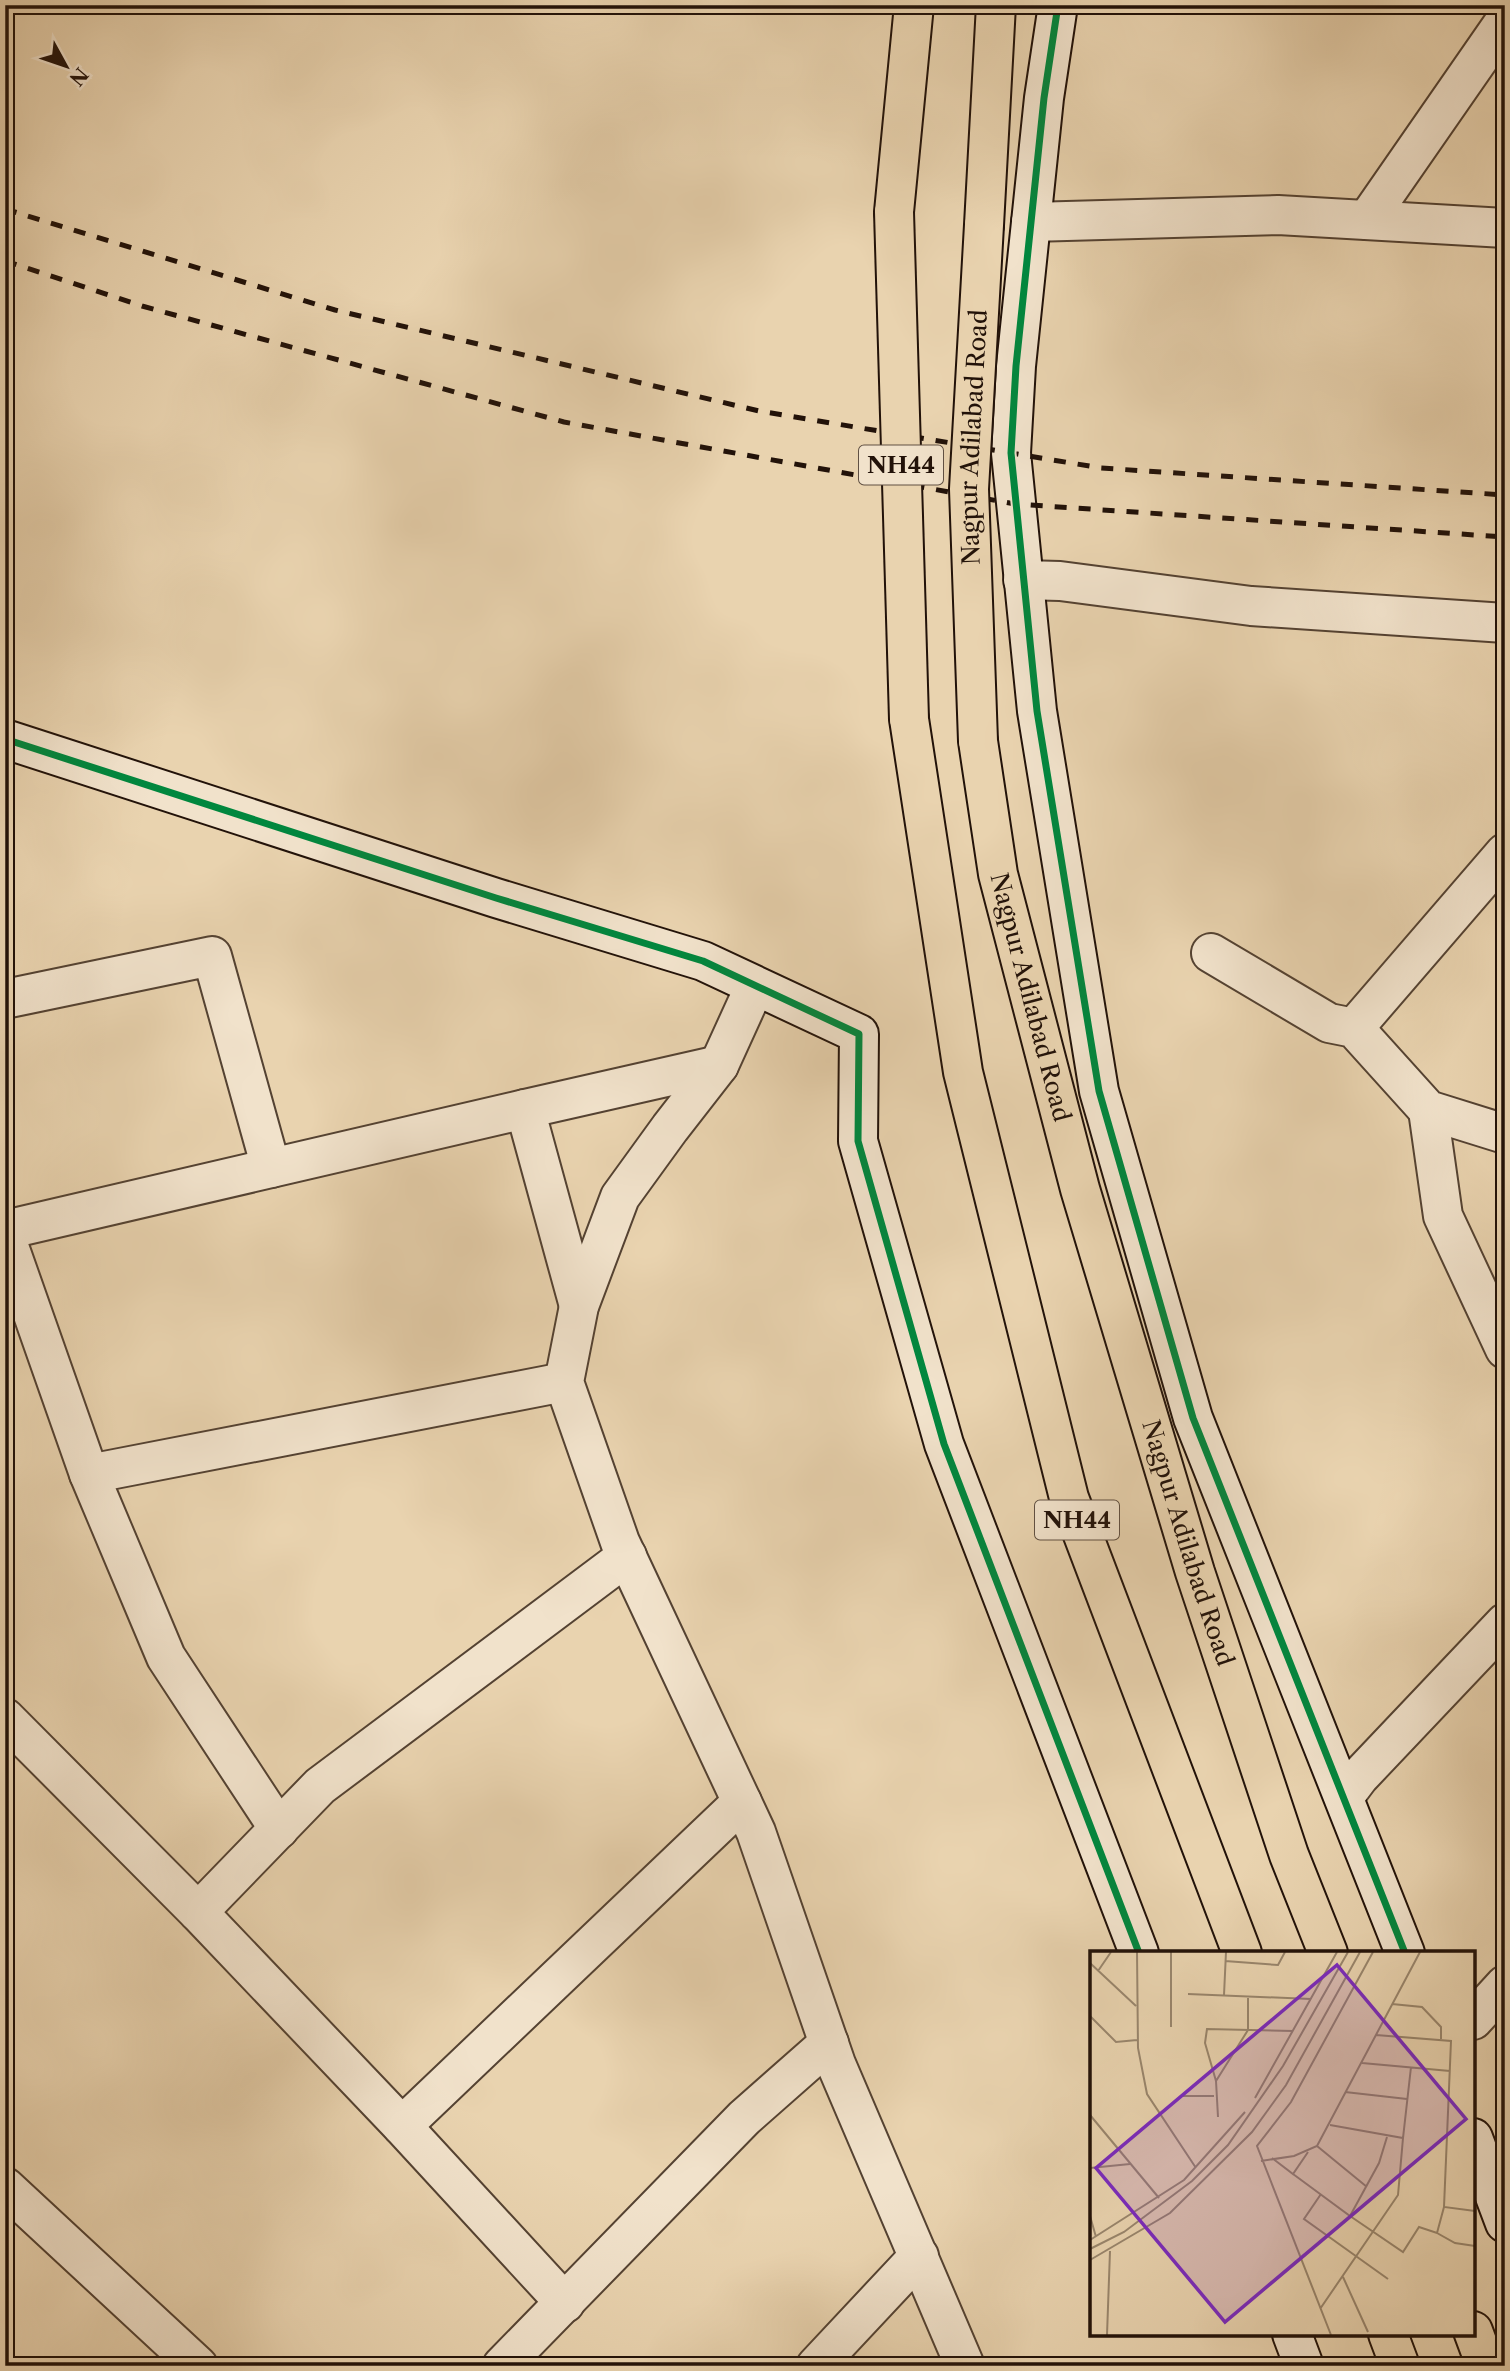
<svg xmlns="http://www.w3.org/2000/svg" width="1510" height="2371" font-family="'Libre Caslon Text',serif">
  <rect width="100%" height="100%" fill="#e9d3af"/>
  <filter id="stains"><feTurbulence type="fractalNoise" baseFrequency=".00286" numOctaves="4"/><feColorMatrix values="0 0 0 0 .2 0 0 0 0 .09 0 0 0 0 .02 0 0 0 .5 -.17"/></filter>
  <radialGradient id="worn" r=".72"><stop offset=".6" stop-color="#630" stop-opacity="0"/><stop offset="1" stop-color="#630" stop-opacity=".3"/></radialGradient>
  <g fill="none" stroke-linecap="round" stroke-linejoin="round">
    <!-- street casing -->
    <g stroke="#544232" stroke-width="42">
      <g id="street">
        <path d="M1367,220L1505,21"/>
        <path d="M1031,222L1278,215L1505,228"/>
        <path d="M1023,580L1060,581L1251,606L1505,623"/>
        <path d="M1211,953L1329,1023L1354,1028L1428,1110L1505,1134"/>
        <path d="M755,986L719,1065L670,1128L620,1197L579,1306L564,1382L620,1542L756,1832L836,2064L965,2366"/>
        <path d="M5,999L212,956L271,1168"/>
        <path d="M1354,1028L1505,853"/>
        <path d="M1428,1110L1443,1216L1505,1349"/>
        <path d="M5,1230L525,1109"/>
        <path d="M5,1235L89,1474L166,1657L279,1829"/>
        <path d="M579,1306L525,1109L719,1065"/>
        <path d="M89,1474L564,1382"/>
        <path d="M5,1718L198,1912"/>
        <path d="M1344,1797L1359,1777L1505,1623"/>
        <path d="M1473,2020L1505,1985"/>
        <path d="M402,2126L742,1802"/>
        <path d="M5,2187L198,2366"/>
        <path d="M565,2303L402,2126L198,1912L320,1786L627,1556"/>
        <path d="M502,2366L744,2118L829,2043"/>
        <path d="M816,2366L919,2256"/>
      </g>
    </g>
    <!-- secondary casing -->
    <g stroke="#221209" stroke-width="42">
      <g id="secondary">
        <path d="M1058,5L1044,98L1016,366L1011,453L1037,711L1099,1091L1193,1418L1405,1953"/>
        <path d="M5,739L496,898L703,961L859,1034L858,1141L944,1444L1139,1953"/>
        <path d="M1473,2138L1505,2223"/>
        <path d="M1292,2334L1304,2366"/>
      </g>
    </g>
    <!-- highway casing -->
    <g stroke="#221209" stroke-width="42">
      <g id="highway">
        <path d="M894,212L914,5"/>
        <path d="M984,225L996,5"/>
        <path d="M909,719L963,1072L1069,1498L1242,1953"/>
        <path id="s1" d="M978,741L998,874L1080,1189L1195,1572L1289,1855L1328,1953"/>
        <path d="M1473,2331L1486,2366"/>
        <path d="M1388,2334L1400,2366"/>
      </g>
    </g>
    <!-- street -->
    <use href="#street" stroke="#f1e2cb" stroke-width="38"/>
    <!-- secondary -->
    <use href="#secondary" stroke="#f1e2cb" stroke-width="38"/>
    <!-- highway -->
    <use href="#highway" stroke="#e9d3af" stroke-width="38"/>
    <!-- rail -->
    <g stroke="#221209" stroke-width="5" stroke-dasharray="12 12" stroke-linecap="butt">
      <path d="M5,209L335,310L759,411L1101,468L1505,495"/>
      <path d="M5,261L142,306L564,422L1015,504L1505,537"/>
    </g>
    <!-- highway-bridge casing -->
    <g stroke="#221209" stroke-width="42" stroke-linecap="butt">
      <g id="highway-bridge">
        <path d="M894,212L909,719"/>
        <path id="s2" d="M978,741L969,489L984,225"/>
      </g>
    </g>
    <!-- highway-bridge -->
    <use href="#highway-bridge" stroke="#e9d3af" stroke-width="38"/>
    <!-- cycleway casing -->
    <g stroke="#f1e2cb" stroke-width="11">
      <g id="cycleway">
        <path d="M1058,5L1044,98L1016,366L1011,453L1037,711L1099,1091L1193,1418L1405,1953"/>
        <path d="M5,739L496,898L703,961L859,1034L858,1141L944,1444L1139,1953"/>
      </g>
    </g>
    <!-- cycleway -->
    <use href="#cycleway" stroke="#00873e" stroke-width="7"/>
  </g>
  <g text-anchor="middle" stroke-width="5" stroke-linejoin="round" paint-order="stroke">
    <!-- shield labels -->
    <g fill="#f1e2cb" stroke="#605043" stroke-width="2">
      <rect x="859" y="445.5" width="84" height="39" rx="5"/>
      <rect x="1035" y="1500.5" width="84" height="39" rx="5"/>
    </g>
    <g font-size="23" font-weight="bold" fill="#221209">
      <text x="901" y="473">NH44</text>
      <text x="1077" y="1528">NH44</text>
    </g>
    <!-- street labels -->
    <g font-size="24" fill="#221209" stroke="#f1e2cb">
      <text dy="8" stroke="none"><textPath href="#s2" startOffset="304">Nagpur Adilabad Road</textPath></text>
      <text dy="8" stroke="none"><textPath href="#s1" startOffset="262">Nagpur Adilabad Road</textPath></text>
      <text dy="8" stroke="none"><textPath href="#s1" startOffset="830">Nagpur Adilabad Road</textPath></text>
    </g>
  </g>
  <!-- overview -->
  <g transform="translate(1090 1951)">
    <rect width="385" height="385" fill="#e9d3af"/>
    <path fill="none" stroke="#99866d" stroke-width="2" d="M47,1L48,97L57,143L106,217M81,1V76M135,10L188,14L195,1M0,12L46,55M8,20L21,1M98,43L221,48M134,44L136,1M302,53L332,56L351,76V88M0,65L26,91L47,89M286,84L361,90L354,256L385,260M272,112L360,120M126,130L158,79V45M255,141L317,148M90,145H124M165,147L247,1M0,164L69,247M128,166L126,130L115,92L117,78L203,80M240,174L313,187L321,116M227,195L277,236M182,207L203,223L218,201M171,210L204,205L227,195L330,1M0,217L40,213M203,223L260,265L289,212L297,186M231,243L214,268L298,328M0,265L6,286M260,265L313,301L329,276L347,282L354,256M347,282L365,292L385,295M0,289L94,229L155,161M0,298L34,281L102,230L138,194L193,115L258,1M0,309L80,262L162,181L196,134L270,1M253,326L278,381M230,358L308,244L313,187M17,384L20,300M241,384L167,195L201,151L283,1"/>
    <path fill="#7b2cbf" fill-opacity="0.15" stroke="#7b2cbf" stroke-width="3.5" d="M247,14L376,168L135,371L6,217Z"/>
    <rect width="385" height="385" fill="none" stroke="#221209" stroke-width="3.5"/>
  </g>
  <!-- margin -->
  <rect width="1510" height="2371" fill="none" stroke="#e9d3af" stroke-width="28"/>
  <rect x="7" y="7" width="1496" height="2357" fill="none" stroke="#221209" stroke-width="3.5"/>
  <rect x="14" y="14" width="1482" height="2343" fill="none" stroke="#221209" stroke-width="2"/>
  <!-- north arrow -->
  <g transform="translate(66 66) rotate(130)" stroke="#f1e2cb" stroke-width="5" paint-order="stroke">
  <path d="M0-5L12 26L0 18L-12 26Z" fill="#221209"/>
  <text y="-10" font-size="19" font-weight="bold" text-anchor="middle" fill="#221209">N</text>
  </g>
  <rect width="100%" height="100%" filter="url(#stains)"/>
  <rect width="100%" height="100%" fill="url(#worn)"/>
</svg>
